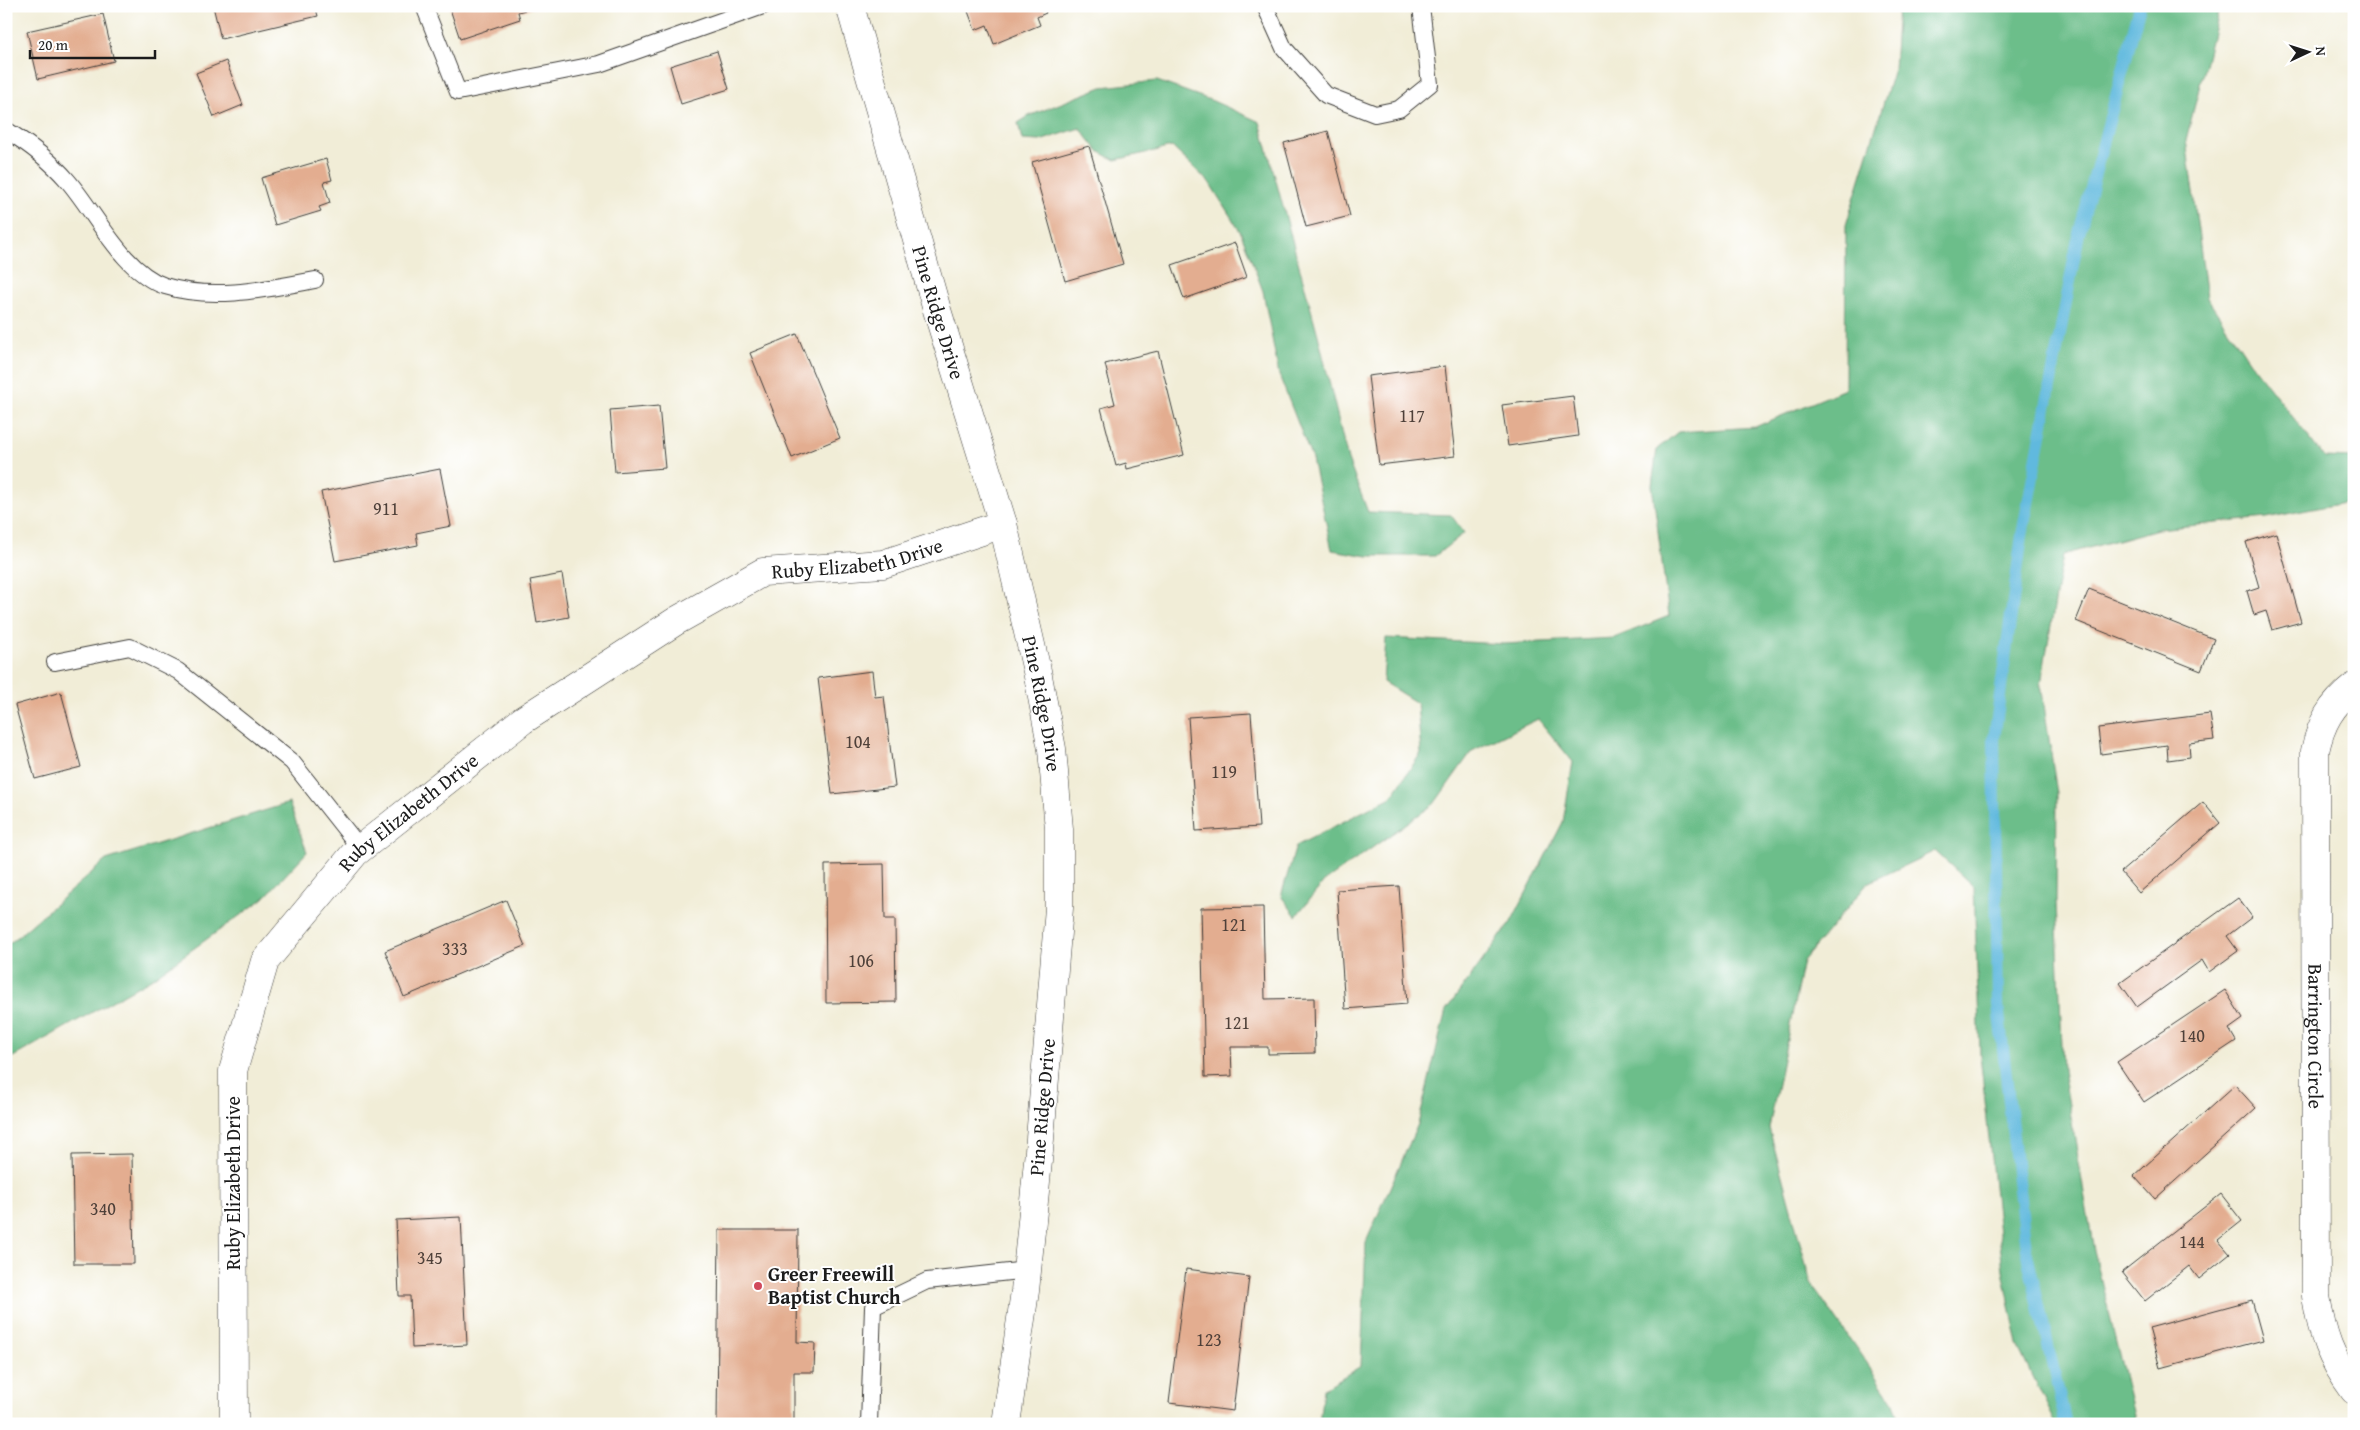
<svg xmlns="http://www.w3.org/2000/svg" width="2360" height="1430" font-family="'Gentium Book Plus',serif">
  <rect width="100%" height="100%" fill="#fff"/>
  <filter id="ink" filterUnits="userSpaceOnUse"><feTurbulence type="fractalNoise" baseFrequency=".02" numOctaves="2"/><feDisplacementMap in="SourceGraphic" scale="10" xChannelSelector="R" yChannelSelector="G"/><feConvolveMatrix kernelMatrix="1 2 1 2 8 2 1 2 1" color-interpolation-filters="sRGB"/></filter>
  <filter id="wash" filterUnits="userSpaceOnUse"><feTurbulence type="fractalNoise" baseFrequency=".0096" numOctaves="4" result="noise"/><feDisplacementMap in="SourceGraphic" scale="20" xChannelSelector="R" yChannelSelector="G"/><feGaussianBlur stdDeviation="1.12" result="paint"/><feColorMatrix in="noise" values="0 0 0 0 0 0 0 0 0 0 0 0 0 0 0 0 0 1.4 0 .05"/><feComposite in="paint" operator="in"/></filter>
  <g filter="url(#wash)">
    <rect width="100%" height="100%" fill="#f1edd7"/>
    <!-- forest -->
    <g fill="#6cbe8a" stroke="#446d53">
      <path d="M1898,6H2232L2218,13L2186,140L2207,298L2250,362L2324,457L2354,458V501L2266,518L2158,529L2063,555L2041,684L2057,794L2056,901L2063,1070L2094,1251L2136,1424H2056L2018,1345L2003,1271L1980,1054L1974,887L1935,851L1868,883L1803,961L1769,1128L1811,1283L1894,1403L1901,1424H1319L1323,1389L1361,1366L1366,1242L1418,1124L1446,1010L1511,922L1563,822L1573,762L1538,719L1472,751L1434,804L1324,882L1296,916L1281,896L1296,846L1391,797L1421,753L1417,703L1383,682L1386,638L1504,644L1614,638L1669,616L1652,485L1657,449L1678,432L1755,427L1845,389L1846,225L1894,69Z"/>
      <path d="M1157,81L1213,101L1260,122L1318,335L1348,460L1368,512L1451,515L1464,533L1435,556H1368L1332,550L1312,459L1279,375L1263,291L1241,233L1209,182L1172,147L1115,160L1098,151L1080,128L1040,141L1022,140L1018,123L1029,116L1102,87Z"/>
      <path d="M289,803L307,852L263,899L151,979L6,1061V945L14,940L106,860Z"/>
    </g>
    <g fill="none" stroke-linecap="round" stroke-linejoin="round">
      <!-- stream -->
      <path stroke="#61b9de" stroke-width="12" d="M2066,1424L2026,1250L1998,1005L1994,739L2022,535L2079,233L2140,6"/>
    </g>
    <g id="blocks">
      <!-- building -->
      <g fill="#e3ad90">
        <path d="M213,6H315L318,16L221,39Z"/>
        <path d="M449,6H536V7L518,12L520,19L460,39Z"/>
        <path d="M966,6H1043L1046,13L1037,17L1040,25L994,44L987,25L975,30Z"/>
        <path d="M103,14L114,61L38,79L27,31Z"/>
        <path d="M717,51L729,89L681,104L670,66Z"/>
        <path d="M226,61L243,105L214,117L196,73Z"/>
        <path d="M1328,131L1350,216L1306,227L1284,143Z"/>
        <path d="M1089,146L1123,264L1065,281L1032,162Z"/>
        <path d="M326,159L332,180L324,182L330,203L319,207L321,211L275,225L261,178Z"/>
        <path d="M1235,243L1247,277L1184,299L1172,265Z"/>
        <path d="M797,334L840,438L792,458L750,353Z"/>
        <path d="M1158,351L1184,455L1127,469L1126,463L1116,466L1101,408L1115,404L1105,364Z"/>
        <path d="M1445,366L1455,456L1379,465L1368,376Z"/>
        <path d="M1573,396L1578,436L1508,446L1502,405Z"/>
        <path d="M659,406L665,468L615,472L610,410Z"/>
        <path d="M440,469L451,526L416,533L418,545L335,561L321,492Z"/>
        <path d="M2276,533L2301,622L2272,630L2266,611L2254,615L2247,591L2259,587L2246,542Z"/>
        <path d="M562,574L569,617L537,623L530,580Z"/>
        <path d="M2089,589L2214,639L2201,671L2076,621Z"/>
        <path d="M872,671L875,697L884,696L895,787L832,794L818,678Z"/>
        <path d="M61,692L81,767L35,779L15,705Z"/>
        <path d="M1251,713L1259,827L1196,831L1188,717Z"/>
        <path d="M2210,714L2214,740L2189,743L2190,757L2168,760L2167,745L2101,754L2098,728Z"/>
        <path d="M2203,802L2220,823L2139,893L2121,872Z"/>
        <path d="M884,864L885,919H895L896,1002L826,1003L825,865Z"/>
        <path d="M1399,886L1407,1004L1345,1009L1337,890Z"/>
        <path d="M2238,898L2252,917L2227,936L2238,951L2209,972L2202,960L2137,1007L2120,983Z"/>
        <path d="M506,900L525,946L404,997L385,951Z"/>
        <path d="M1263,907L1265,999L1314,998L1315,1053L1268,1054V1047H1231L1232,1076L1205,1077L1201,908Z"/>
        <path d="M2225,990L2243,1019L2229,1029L2236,1041L2144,1102L2117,1062Z"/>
        <path d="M2235,1085L2256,1108L2155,1199L2134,1176Z"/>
        <path d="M132,1154L134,1264H74L72,1155Z"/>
        <path d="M2221,1194L2242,1221L2218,1240L2230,1254L2199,1279L2189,1266L2145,1301L2122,1272Z"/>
        <path d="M461,1217L467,1345L412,1348L410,1296H399L396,1220Z"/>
        <path d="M719,1230H798L797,1342L815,1343L814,1372H794V1424H717Z"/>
        <path d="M1186,1269L1249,1277L1233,1411L1169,1403Z"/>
        <path d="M2252,1300L2263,1340L2160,1368L2149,1328Z"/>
      </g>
    </g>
  </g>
  <g filter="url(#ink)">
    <use href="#blocks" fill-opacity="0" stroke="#3c3b38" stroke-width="1"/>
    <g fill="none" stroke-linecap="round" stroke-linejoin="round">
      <!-- lane casing -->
      <g stroke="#3c3b38" stroke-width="18">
        <g id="lane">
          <path d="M424,6L458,92L599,64L763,6"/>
          <path d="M1265,6L1284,48L1326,95L1375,114L1399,109L1430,84L1421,6"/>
          <path d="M6,130C29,144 50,160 68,181C95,212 123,272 165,286C213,301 267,289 315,280"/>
          <path d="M55,662L130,647L178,671L292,762L360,848"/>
          <path d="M869,1424L873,1307L927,1281L1027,1270"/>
        </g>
      </g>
      <!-- street casing -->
      <g stroke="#3c3b38" stroke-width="29">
        <g id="street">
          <path id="s1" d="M850,6L937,310L1003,524L1037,671L1052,749L1059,829V908L1039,1151L1025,1291L1006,1424"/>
          <path id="s2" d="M2354,687C2331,705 2321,723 2315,751L2316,1296C2322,1334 2330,1358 2354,1390"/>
          <path id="s3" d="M234,1424L233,1071L265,961L355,853L523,720L676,621L763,572L883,564L1003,524"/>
        </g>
      </g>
      <!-- lane -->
      <use href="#lane" stroke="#fff" stroke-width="16"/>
      <!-- street -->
      <use href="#street" stroke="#fff" stroke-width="28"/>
    </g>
  </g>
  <!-- markers -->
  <circle fill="#d1495b" stroke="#fff" stroke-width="2" cx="758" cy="1286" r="5"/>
  <g text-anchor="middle" stroke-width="4" stroke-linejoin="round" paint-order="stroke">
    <!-- number labels -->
    <g font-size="18" fill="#4e4039">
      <text x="1412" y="422">117</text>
      <text x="386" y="515">911</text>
      <text x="858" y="748">104</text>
      <text x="1224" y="778">119</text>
      <text x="1234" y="931">121</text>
      <text x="455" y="955">333</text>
      <text x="861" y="967">106</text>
      <text x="1237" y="1029">121</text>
      <text x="2192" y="1042">140</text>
      <text x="103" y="1215">340</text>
      <text x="2192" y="1248">144</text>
      <text x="430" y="1264">345</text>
      <text x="1209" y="1346">123</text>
    </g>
    <!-- street labels -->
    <g font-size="20" fill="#1c1c1c" stroke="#fff">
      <text dy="7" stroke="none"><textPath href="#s1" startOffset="319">Pine Ridge Drive</textPath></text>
      <text dy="7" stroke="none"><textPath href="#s3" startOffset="1200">Ruby Elizabeth Drive</textPath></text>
      <text dy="7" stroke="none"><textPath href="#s1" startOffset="724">Pine Ridge Drive</textPath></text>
      <text dy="7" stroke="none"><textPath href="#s3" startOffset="675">Ruby Elizabeth Drive</textPath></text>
      <text dy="7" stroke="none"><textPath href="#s2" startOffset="362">Barrington Circle</textPath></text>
      <text transform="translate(1042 1107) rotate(-85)" y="7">Pine Ridge Drive</text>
      <text transform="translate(233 1183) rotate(-90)" y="7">Ruby Elizabeth Drive</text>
    </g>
    <!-- poi labels -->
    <g font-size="20" font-weight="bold" fill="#1c1c1c" stroke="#fff" text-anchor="start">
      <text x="768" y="1281">Greer Freewill<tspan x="768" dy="23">Baptist Church</tspan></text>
    </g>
  </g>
  <!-- margin -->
  <rect width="2360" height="1430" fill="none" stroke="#fff" stroke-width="25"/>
  <!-- north arrow -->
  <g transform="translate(2308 52) rotate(86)" stroke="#ffffff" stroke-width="4" paint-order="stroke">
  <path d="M0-4L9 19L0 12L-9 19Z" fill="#1c1c1c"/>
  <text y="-8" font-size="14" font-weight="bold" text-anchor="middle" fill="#1c1c1c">N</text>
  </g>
  <!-- scale -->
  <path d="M30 50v8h125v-8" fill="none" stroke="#1c1c1c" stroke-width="2.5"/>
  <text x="38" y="50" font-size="15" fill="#1c1c1c" stroke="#ffffff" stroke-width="4" paint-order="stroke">20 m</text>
</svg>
